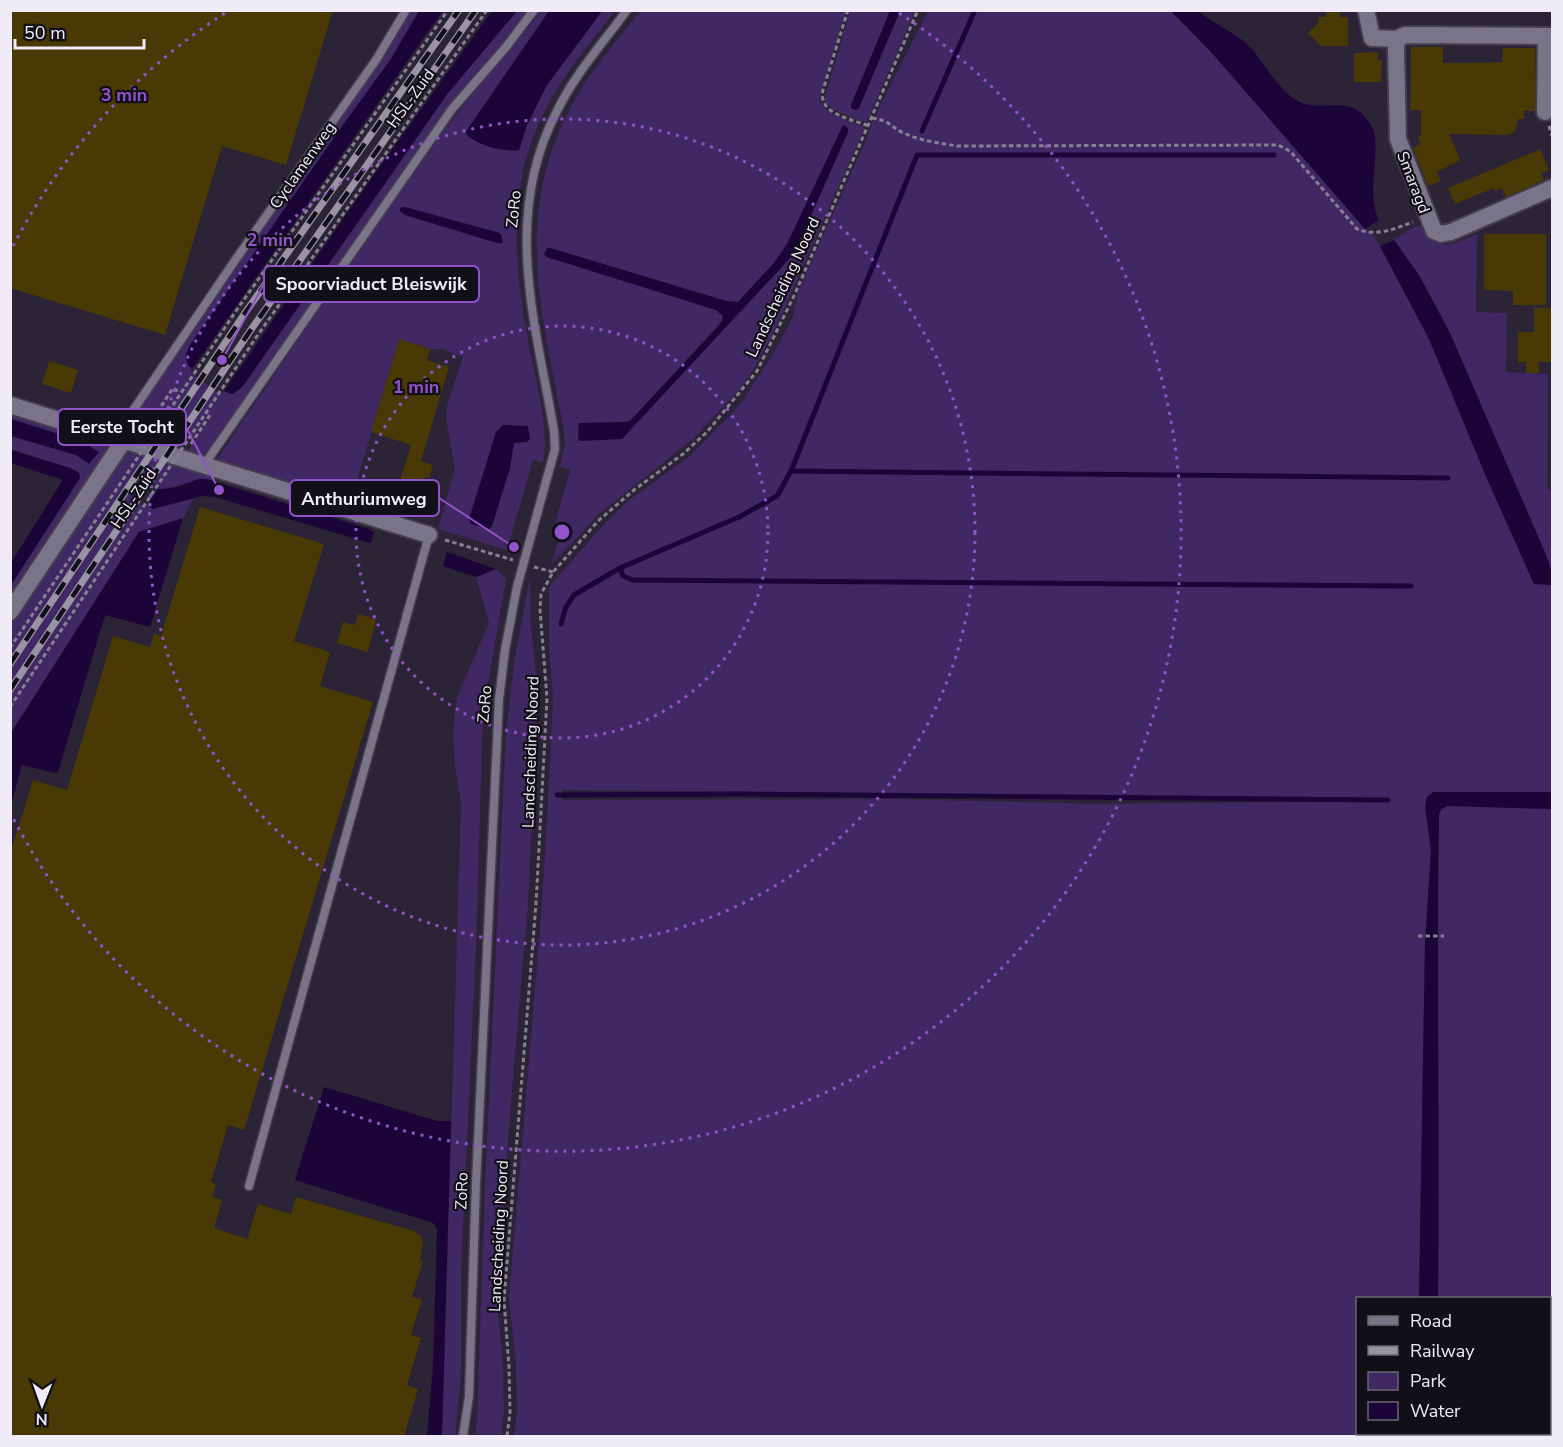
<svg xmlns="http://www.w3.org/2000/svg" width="1563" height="1447" font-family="'Nunito Sans',sans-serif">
  <rect width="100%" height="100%" fill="#2a2436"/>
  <!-- green -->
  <g fill="#402865" fill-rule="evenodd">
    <path d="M410,11H419L399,47L190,345L239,391L379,193L448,93L517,11H530L500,48L454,101L343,257L211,448L203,454L187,453L196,439L156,410L139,437L135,436L130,427L131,420L274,211L388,50Z"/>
    <path d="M541,11H549L467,130L494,148L516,151L520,148L527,125L547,85L602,11H615C595,37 573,63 556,91C506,171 512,252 528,341C535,377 550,428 543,462L533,460L507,550L438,529L455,469L446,419L447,406L463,357L442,349H430L399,339L350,504L216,461L331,291L438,139L474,91L514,45Z"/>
    <path d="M640,11H846L819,99C825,116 850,121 865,127L775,330L753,370L739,390L694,438L599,514L551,565L560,536L553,531L570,470L560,467L565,444L564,431C543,317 512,216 571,107C589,72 616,42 640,11ZM843,125L846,126L848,132L800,240L782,267L621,439L578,438V424L629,422L720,323L723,316L716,310L547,257L545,256L550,248L726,301L738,302L774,263L791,238Z"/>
    <path d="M850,11H890L851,105L852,108L857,110L900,11H915L866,123L834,110L824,100Z"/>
    <path d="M928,11H1171L1211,52L1377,241L1429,339L1534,584L1552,585V792H1433L1425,806L1431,851L1425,942L1419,1298H1358V1434H1419V1436H514L517,1413L516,1366L509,1299L541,916L547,821L553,700L549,644V587L606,522L632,498L690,456L739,406L772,356L793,317L799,289L867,138L872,122ZM562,790L1389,798V801L1103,804L885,799L562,800Z"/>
    <path d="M1423,225C1435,256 1454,243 1477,234L1476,312L1507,313L1506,372L1548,374L1547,489L1552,490V573L1450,333L1419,275L1394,240L1414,227Z"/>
    <path d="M11,413L217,477L211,480L199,479L179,486L159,489L152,487L129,492L153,509L194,498L183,518L139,532L11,733V585L80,478L77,471L70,468L11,449V436L76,455L89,463L86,443L11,419Z"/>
    <path d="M496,569L506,579L483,713L476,945L461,1269V1374L455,1436H442L461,804L455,765L453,732L457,697L489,623L476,577Z"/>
    <path d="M530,576L531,625L538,696L528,905L511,1101L497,1301L503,1366L504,1412L501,1436H475L477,1421L485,1186L506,733L514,664Z"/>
    <path d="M1448,806L1552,809V1436H1436V1434H1550V1298H1438C1440,1137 1437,976 1439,815L1441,809Z"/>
  </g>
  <!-- water -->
  <g fill="#1b0437">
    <path d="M419,11H517L448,93L243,386L233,394C221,392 188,373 186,359C185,354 188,350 190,345L342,126L389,62Z"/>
    <path d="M549,11H602L547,85L527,125L519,150C504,152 477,146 466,134L467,130Z"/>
    <path d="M890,11H900L859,108L856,110L851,108V105Z"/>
    <path d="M1171,11H1198C1213,24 1233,31 1248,45C1264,61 1276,88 1296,100C1322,116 1350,90 1371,125C1384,145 1364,192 1379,220L1365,229L1211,52Z"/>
    <path d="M843,125L848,128V132L800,240L790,258L622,439L580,441L578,438L579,423L623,422L630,421L717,328L722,321L723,316L716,310L547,257L544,254L547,248H550L726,301L738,302L774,263L787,244Z"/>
    <path d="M405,207L500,233L503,240L502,243H497L405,215L400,211V208Z"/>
    <path d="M1394,240L1419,275L1450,333L1547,557L1552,572V585L1534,584L1487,479L1429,339L1380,246Z"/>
    <path d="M11,419L81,441L99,452L89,464L76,455L11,436Z"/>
    <path d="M503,425L528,426L530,439L527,442L514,443L510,468L492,526L489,529L471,524L469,519L496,432Z"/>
    <path d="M11,450L70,468L79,473L80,478L11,585V563L62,481L60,479L11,463Z"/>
    <path d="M199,479H206L369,529L374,533L371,543L366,542L215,497L202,496L153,509L129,492C140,490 149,489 159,489C172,490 187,483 199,479Z"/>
    <path d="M183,518L150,627L105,615L58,772L54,773L22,765L11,804V733L139,532Z"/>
    <path d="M447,552L496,569L476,577L443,566Z"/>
    <path d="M1433,792H1552V809L1448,806L1441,809L1439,815C1436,976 1440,1137 1438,1298H1419L1425,942L1431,851L1425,806L1427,797Z"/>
    <path d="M324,1087L437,1121H451L442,1436H427L433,1366L437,1229L433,1223L295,1180Z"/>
  </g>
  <!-- pier -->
  <g fill="#2a2436">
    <path d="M443,10L492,11L373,176L222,394L217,392L190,372Z"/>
    <path d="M137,478L160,486L146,508L126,491L129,483Z"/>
  </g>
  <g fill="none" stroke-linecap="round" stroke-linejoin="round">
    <!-- stream -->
    <g stroke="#1b0437" stroke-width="5">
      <path d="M922,131L975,10"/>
      <path d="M791,471L1448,478"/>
      <path d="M620,568L623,576L633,580L1411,586"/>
      <path d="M561,624L566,607L574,595L620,568L739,517L777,496L791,471L917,155H1274"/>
      <path d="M557,795L741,794L1388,800"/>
    </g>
  </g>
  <!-- building -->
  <g fill="#483905">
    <path d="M10,10H333L286,165L222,146L165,335L10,288Z"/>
    <path d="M1326,10H1340V17H1348V46H1321L1308,33L1318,23V17H1326Z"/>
    <path d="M1411,47H1443V63H1474L1502,62L1503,48H1535V111H1524V119H1518L1515,132L1508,135L1449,134L1460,160L1437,172L1441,181L1428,186L1413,148L1421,144L1418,137L1421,136V110H1410Z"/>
    <path d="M1378,52V60H1382L1381,82H1354V53Z"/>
    <path d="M1540,149L1549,170L1541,173L1544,180L1506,197L1502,188L1495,191L1494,188L1455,204L1448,188Z"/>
    <path d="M1484,234H1546V305H1513V291L1484,290Z"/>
    <path d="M1534,308H1552V362H1539V373H1526V362H1518V332H1534Z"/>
    <path d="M399,339L430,349L427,360L449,367L421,461L433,465L429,478L425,477L419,497L397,490L411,445L371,432Z"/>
    <path d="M49,361L78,370L71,393L42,384Z"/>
    <path d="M200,507L324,544L294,641L330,652L320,686L373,702L244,1130L228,1125L211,1182L216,1184L212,1197L222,1200L214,1228L247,1239L258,1204L291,1214L296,1197L414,1231L421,1236L423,1244L420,1260L423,1261L412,1297L422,1299L411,1335L421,1338L407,1385L418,1389L404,1437H10V854L33,780L67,790L113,636L150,647L154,634L161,636Z"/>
    <path d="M358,614L376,619L368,652L337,643L343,622L355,625Z"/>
  </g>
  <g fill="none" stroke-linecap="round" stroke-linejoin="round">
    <!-- service casing -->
    <g stroke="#433e4d" stroke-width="11">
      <g id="service">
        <path d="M115,437L236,259L376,60L406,10"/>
        <path d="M204,465L452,109L506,47L534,10"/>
        <path d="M249,1186L429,535"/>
        <path d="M463,1436L469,1396L476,1183L499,699L505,650L517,587L555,449L554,431C535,321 502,216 557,111C575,74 603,43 627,10"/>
      </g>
    </g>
    <!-- minor casing -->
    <g stroke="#433e4d" stroke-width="20">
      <g id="minor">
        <path d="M1366,10L1372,38L1397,39"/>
        <path d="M1552,36L1405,35L1397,39L1396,49L1398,139L1434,231L1441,234L1451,232L1552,188"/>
        <path d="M1545,112L1546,36"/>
        <path d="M10,405L429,535"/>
        <path d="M10,612L124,440"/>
      </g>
    </g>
    <!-- path -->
    <g stroke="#868190" stroke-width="3" stroke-dasharray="4.5 3" stroke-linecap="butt">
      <path d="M848,10L823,90C817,114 852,119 869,126"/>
      <path d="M872,118C892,121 891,128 906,134C921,141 941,143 957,146L1278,145L1290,151L1357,229C1376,237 1394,229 1413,222"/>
      <path d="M1549,126L1552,136"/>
      <path d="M145,431L173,388L180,393"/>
      <path d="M191,444L210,415L206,412"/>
      <path d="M445,540L513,560"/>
      <path d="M534,567L553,572"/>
      <path d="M1418,936H1444"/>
      <path d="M507,1436L510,1413L509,1367L504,1300L536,904L547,698L540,610L541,594L553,572L598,521L634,490L683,454L707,432L757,371L794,296L918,10"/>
    </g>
    <!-- service -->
    <use href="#service" stroke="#7a7489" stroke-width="8"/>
    <!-- minor -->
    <use href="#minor" stroke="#7a7489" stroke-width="16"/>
    <!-- rail casing -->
    <g stroke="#9994a3" stroke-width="7">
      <g id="rail">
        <path d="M10,664L245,313L459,10"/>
        <path d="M10,690L248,334L476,10"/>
      </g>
    </g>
    <!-- rail -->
    <use href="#rail" stroke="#110f17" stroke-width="4.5" stroke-dasharray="14" stroke-linecap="butt"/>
    <!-- path-bridge -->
    <g stroke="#868190" stroke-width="3" stroke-dasharray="4.5 3" stroke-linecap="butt">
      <path d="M10,648L238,308L448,10"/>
      <path d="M10,707L255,339L487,10"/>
    </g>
  </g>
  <!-- distance rings -->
  <g fill="none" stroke="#9252ca" stroke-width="3" stroke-dasharray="3 6">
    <circle cx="562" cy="532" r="206"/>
    <circle cx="562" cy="532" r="413"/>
    <path d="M13 246A619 619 0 0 1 225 13M899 13A619 619 0 1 1 13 818"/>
  </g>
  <g text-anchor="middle" stroke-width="4.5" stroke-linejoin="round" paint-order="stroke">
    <!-- street labels -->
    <g font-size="16" fill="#efecf8" stroke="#110f17">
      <text transform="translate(410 98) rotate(-54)" y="6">HSL-Zuid</text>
      <text transform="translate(302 165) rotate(-55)" y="6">Cyclamenweg</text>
      <text transform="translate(1414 182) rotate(69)" y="6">Smaragd</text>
      <text transform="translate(513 209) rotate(-84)" y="6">ZoRo</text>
      <text transform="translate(782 287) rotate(-65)" y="6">Landscheiding Noord</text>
      <text transform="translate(133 498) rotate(-56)" y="6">HSL-Zuid</text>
      <text transform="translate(484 704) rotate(-85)" y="6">ZoRo</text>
      <text transform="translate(530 752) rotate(-88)" y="6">Landscheiding Noord</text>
      <text transform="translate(461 1191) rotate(-88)" y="6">ZoRo</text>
      <text transform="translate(498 1236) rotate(-87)" y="6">Landscheiding Noord</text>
    </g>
  </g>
  <circle cx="562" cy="532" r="9" fill="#9252ca" stroke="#110f17" stroke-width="3"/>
  <g font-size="18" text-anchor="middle" font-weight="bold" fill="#9252ca" stroke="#110f17" stroke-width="4.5" stroke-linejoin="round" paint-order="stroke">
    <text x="124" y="101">3 min</text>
    <text x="270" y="246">2 min</text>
    <text x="416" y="393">1 min</text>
  </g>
  <!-- callouts -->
  <path fill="none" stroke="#9252ca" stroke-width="2" d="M222 360L264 284M219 490L186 427M514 547L439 498"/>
  <g fill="#9252ca" stroke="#110f17" stroke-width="2">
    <circle cx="222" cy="360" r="6"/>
    <circle cx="219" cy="490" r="6"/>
    <circle cx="514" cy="547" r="6"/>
  </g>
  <g fill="#110f17" stroke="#9252ca" stroke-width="2">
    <rect x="264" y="266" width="215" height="36" rx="6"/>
    <rect x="58" y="409" width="128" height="36" rx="6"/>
    <rect x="290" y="480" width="149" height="36" rx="6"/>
  </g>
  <g font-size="18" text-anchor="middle" font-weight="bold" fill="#efecf8">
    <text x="371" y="290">Spoorviaduct Bleiswijk</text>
    <text x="122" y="433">Eerste Tocht</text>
    <text x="364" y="505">Anthuriumweg</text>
  </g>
  <!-- border -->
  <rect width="1563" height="1447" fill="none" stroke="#efecf8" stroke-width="24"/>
  <!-- legend -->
  <rect x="1356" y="1297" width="195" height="138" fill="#110f17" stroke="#6a6771" stroke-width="1.5"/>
  <rect x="1368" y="1316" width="30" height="9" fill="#7a7489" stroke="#6a6771" stroke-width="1.5"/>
  <text x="1410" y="1327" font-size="18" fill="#efecf8">Road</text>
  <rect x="1368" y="1346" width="30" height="9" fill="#9994a3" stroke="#6a6771" stroke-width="1.5"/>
  <text x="1410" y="1357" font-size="18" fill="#efecf8">Railway</text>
  <rect x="1368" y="1372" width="30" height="18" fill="#402865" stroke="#6a6771" stroke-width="1.5"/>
  <text x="1410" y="1387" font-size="18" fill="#efecf8">Park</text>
  <rect x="1368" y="1402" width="30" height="18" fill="#1b0437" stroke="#6a6771" stroke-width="1.5"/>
  <text x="1410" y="1417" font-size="18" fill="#efecf8">Water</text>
  <!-- north arrow -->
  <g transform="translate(42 1405) rotate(181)" stroke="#110f17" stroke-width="4.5" paint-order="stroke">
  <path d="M0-4.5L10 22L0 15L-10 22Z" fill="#efecf8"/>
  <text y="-9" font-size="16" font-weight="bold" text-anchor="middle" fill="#efecf8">N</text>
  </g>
  <!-- scale -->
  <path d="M15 39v9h129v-9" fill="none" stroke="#efecf8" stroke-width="3"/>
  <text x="24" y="39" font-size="18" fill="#efecf8" stroke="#110f17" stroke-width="4.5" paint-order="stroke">50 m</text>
</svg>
